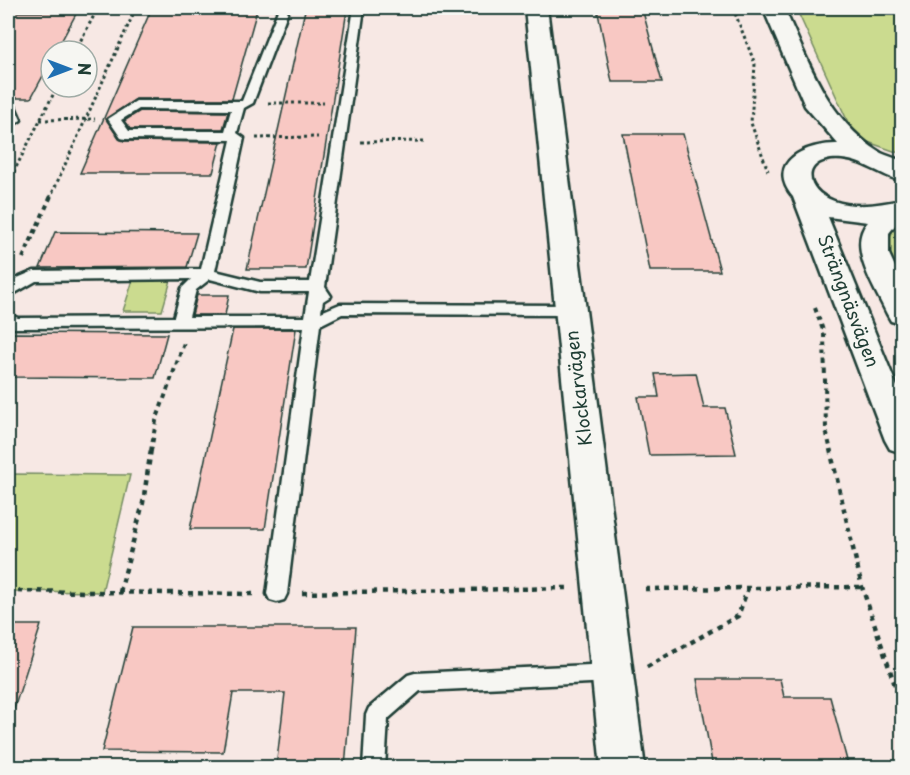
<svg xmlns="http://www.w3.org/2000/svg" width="910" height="775" font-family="'Playpen Sans',sans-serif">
  <rect width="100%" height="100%" fill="#f7e8e4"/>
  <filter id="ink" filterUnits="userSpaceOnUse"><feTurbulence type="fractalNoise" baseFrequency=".0167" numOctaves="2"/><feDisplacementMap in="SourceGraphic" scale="12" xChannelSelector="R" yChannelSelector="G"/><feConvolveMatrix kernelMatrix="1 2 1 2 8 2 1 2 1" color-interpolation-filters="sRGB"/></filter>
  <g filter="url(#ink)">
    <!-- green -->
    <g fill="#cbdb8f" stroke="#758c62" stroke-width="1.5">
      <path d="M796,8H902V154L865,141L852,131Z"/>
      <path d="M902,218V283C891,258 880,240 902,218Z"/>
      <path d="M133,280H171L162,311H123Z"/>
      <path d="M8,474L130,475L102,592L8,591Z"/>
    </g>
    <!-- building -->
    <g fill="#f8c8c3" stroke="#1f3d34" stroke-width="1.5">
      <path d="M597,8H642L662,82H612Z"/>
      <path d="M151,10H257L232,99H136L106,119L119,139L124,141L221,142L213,173H80Z"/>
      <path d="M305,10H347L306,269H247Z"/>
      <path d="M8,12H77L56,51H51V61L31,98H8Z"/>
      <path d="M140,111L228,112L223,129H130L124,121Z"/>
      <path d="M623,134H683L720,271H650Z"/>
      <path d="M55,232L197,233L187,267L40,268Z"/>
      <path d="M197,295H229L225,315H192Z"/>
      <path d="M233,329H296L265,529H190Z"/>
      <path d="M8,333L167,334L155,378L8,377Z"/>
      <path d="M696,373L704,408H725L736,454L649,455L638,397H659L655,374Z"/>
      <path d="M8,625H41L13,712L8,711Z"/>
      <path d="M133,627H356L345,768H276L285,693H233L223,752L102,751Z"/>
      <path d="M697,679H780L784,697H830L849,768H713Z"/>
    </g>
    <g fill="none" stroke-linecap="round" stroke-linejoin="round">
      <!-- lane casing -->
      <g stroke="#1f3d34" stroke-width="5">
        <g id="lane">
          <path d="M279,8H289L253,103L244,108L237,133L244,138L215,271L260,282H310L354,8H364L325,287L331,296L323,301L321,312L340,304L570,305L578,310L570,315L342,314L320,325L287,594L284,600L277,602L270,600L267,594L304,327L15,328L8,325V314L18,318L174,317L182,288L191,279L36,281L8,297V282L34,271L201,269L231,140L125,139L121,138L108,119L136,101H242ZM139,109L231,110L225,131H129L121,120ZM210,279L260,292H309L305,317H189L196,290Z"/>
          <path d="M8,100L14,104L21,120L8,128Z"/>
          <path d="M612,664L619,666L622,673L619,680L612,682L420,691L388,719L385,768H363L366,715L369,708L408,675L415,673Z"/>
        </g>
      </g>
      <!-- street casing -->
      <g stroke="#1f3d34" stroke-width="5">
        <path id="street" d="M525,8H547L645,768H601Z"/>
      </g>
      <!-- secondary casing -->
      <g stroke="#1f3d34" stroke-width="5">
        <path id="secondary" d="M763,8H784C809,62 827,120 881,153C887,156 896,158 902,161V181C881,176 865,161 842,159C802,156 801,189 834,201C857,209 880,204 902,200V217L889,233V254L902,282V324L891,321L887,314C876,290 846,246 868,222L828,217L902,399V453L890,449L885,440L793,197C764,162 807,143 838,144L805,106Z"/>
      </g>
      <!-- path-far2 -->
      <g stroke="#1f3d34" stroke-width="3" stroke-dasharray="3 3" stroke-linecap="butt">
        <path d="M733,8L755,64L751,123L768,171"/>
        <path d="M75,51L98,8"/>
        <path d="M268,103H324"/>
        <path d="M40,120L95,119"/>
        <path d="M256,138L318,137"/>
        <path d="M361,142L425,141"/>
        <path d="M8,183L57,87"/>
        <path d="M50,198L136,8"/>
      </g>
      <!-- path-far1 -->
      <g stroke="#1f3d34" stroke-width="4" stroke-dasharray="4.5 4.5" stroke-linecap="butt">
        <path d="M23,258L51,196"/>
        <path d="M815,308L824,333L826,430L831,451"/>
        <path d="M151,451L156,421L184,343"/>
      </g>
      <!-- path -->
      <g stroke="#1f3d34" stroke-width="4.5" stroke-dasharray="5 5" stroke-linecap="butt">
        <path d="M830,449L862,587L902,706"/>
        <path d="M645,589L862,587"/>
        <path d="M8,591L253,594"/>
        <path d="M120,592L143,503L151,449"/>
        <path d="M302,593L568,588"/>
        <path d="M647,667L738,616L748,588"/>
      </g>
      <!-- lane -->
      <use href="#lane" fill="#f6f6f2" fill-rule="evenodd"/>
      <!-- street -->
      <use href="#street" fill="#f6f6f2" fill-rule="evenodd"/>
      <!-- secondary -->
      <use href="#secondary" fill="#f6f6f2" fill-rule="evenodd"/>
    </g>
  </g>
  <g text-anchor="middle" stroke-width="6" stroke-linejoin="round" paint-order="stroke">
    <!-- street labels -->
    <g font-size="18" fill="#1f3d34" stroke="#f6f6f2">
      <text transform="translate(848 301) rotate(69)" y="6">Strängnäsvägen</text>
      <text transform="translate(579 388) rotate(-97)" y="6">Klockarvägen</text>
    </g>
  </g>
  <!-- margin -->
  <rect width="910" height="775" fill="none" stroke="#f6f6f2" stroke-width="30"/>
  <rect x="15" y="15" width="880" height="745" fill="none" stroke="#1f3d34" stroke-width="2" filter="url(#ink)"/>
  <!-- north arrow -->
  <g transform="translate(69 69) rotate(90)"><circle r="28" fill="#f6f6f2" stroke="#a0aca6" stroke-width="1.5"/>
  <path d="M0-4.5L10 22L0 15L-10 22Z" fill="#1f6fb2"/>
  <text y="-9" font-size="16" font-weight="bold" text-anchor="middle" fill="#1f3d34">N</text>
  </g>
</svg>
